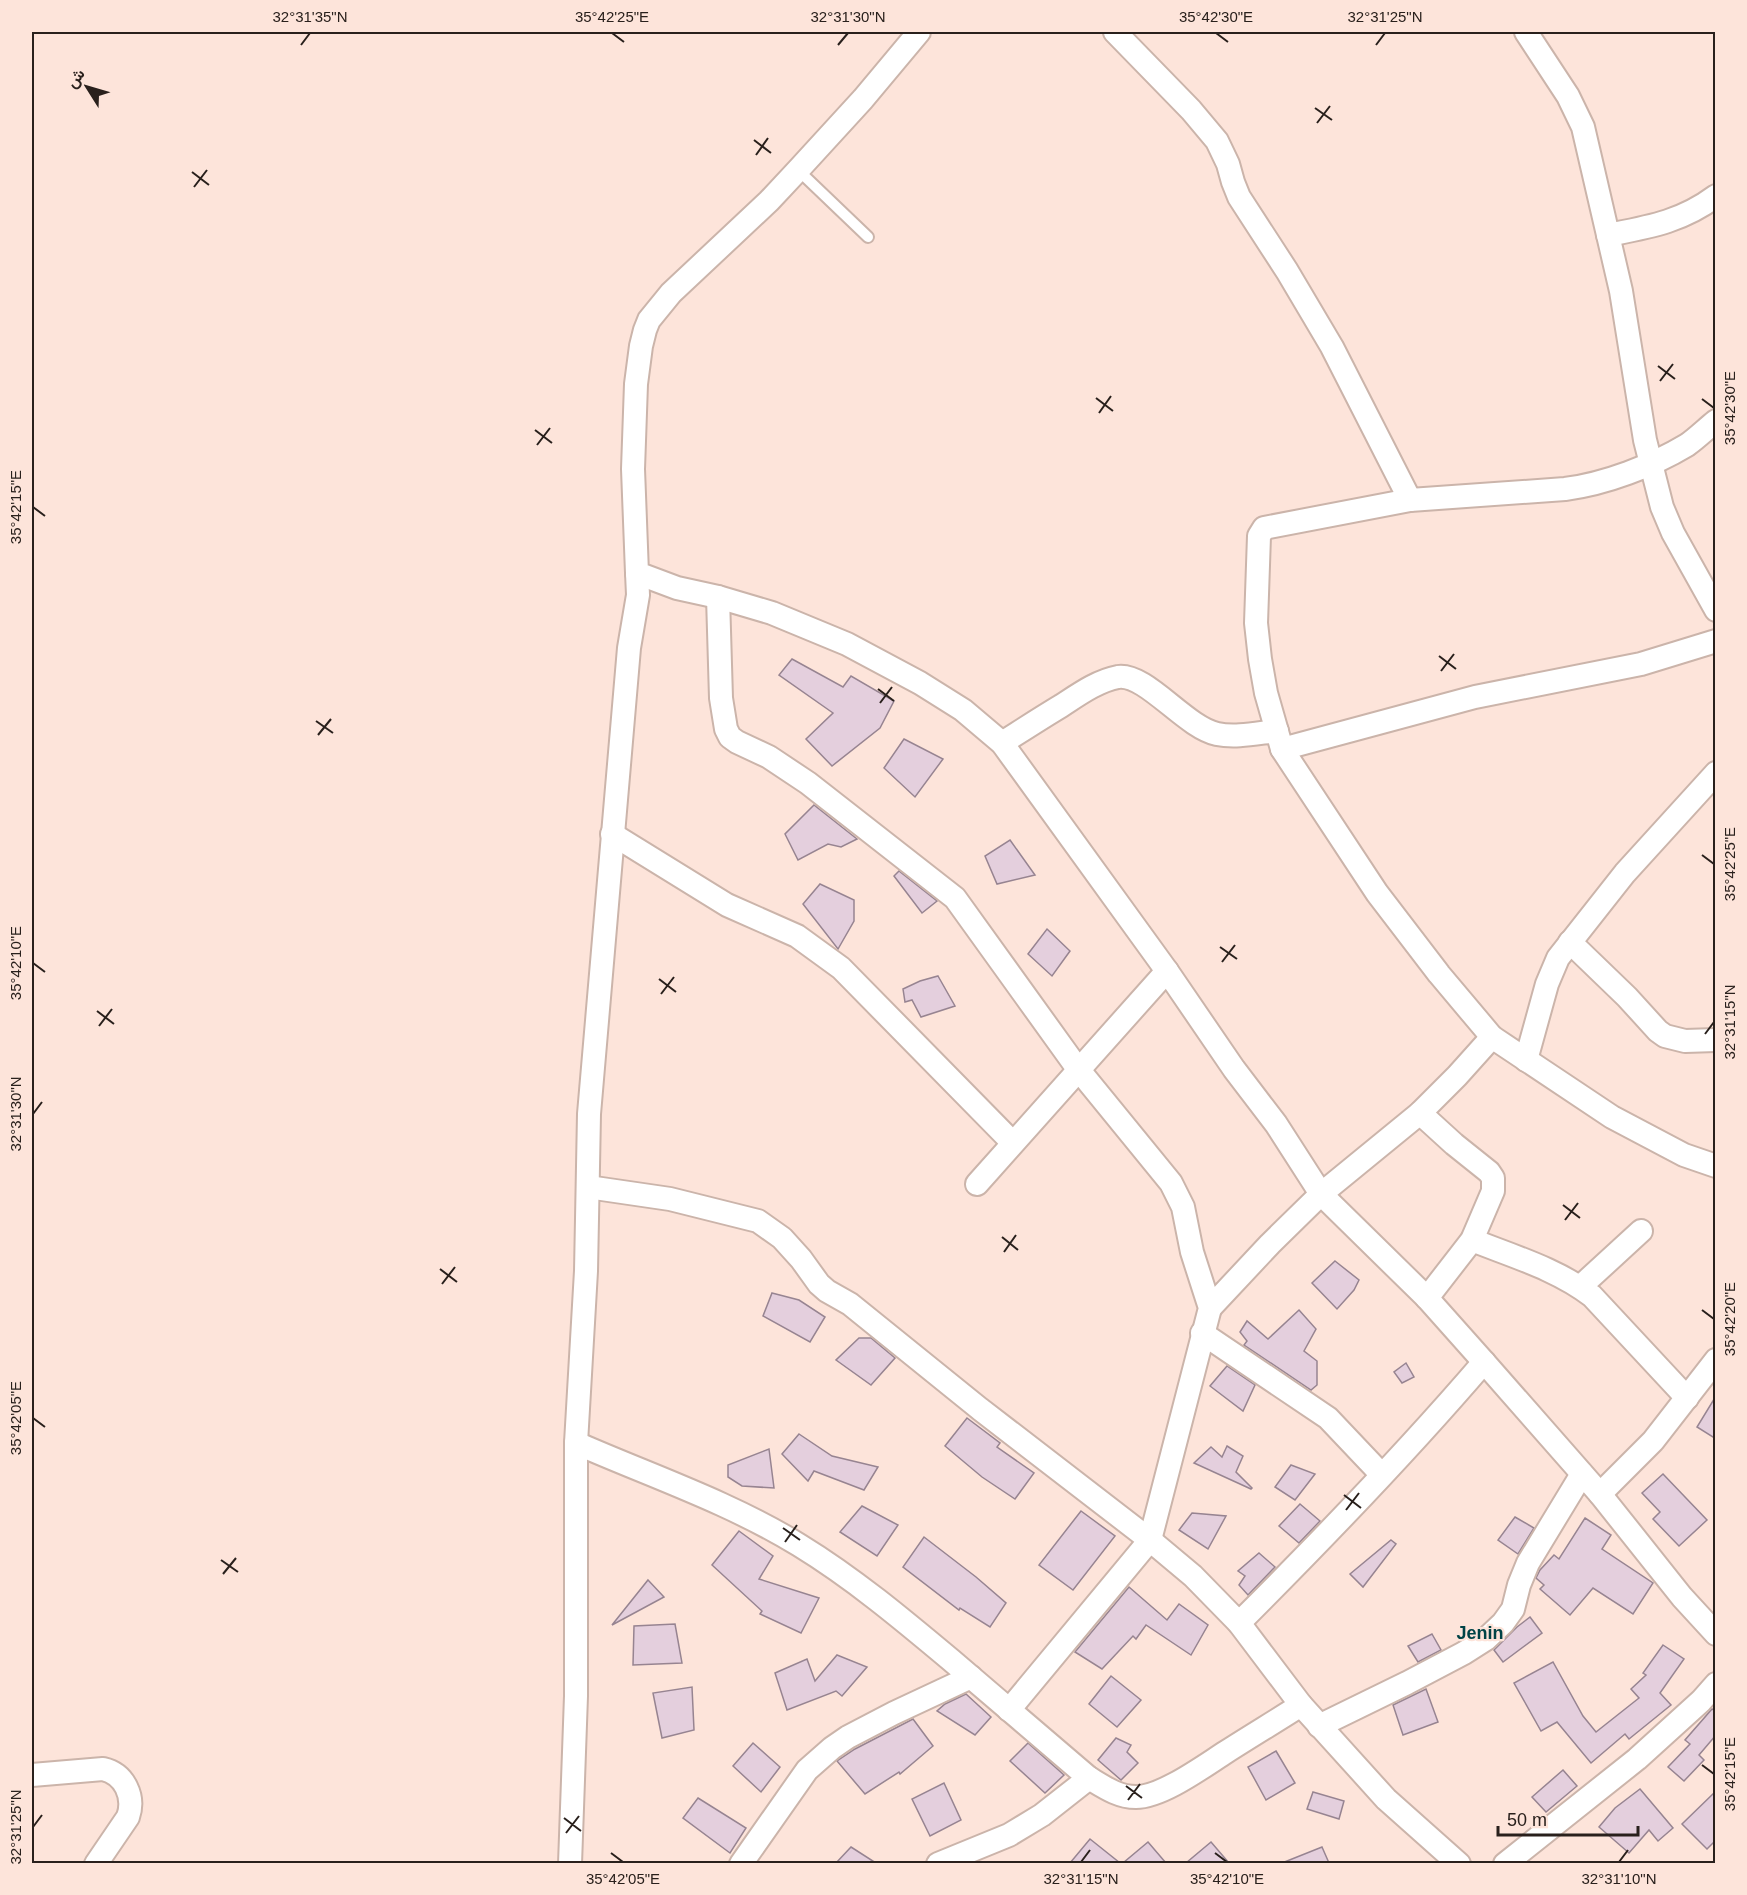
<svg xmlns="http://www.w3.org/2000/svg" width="1747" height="1895" font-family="Arial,Vazirmatn,sans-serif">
  <rect width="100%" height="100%" fill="#fde4da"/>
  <!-- building -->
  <g fill="#e4cfdd" stroke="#978491" stroke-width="1.5">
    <path d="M792,659L843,687L851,676L894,701L880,728L832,766L806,739L833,713L779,675Z"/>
    <path d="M904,739L943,759L915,797L884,768Z"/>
    <path d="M814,805L857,839L841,847L828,844L798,860L785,834Z"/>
    <path d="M1010,840L1035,875L997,884L985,856Z"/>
    <path d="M899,871L937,901L922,913L894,876Z"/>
    <path d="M820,884L854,900V921L838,949L803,904Z"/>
    <path d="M1047,929L1070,951L1052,976L1028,954Z"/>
    <path d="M938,976L955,1006L921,1017L912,1000L905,1002L903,989L920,981Z"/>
    <path d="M1335,1261L1359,1280L1354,1290L1337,1309L1312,1283Z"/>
    <path d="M772,1293L799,1300L825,1317L810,1342L763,1316Z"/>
    <path d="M1299,1310L1316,1329L1304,1351L1317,1361V1385L1311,1390L1244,1345L1247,1341L1240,1332L1247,1321L1268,1339Z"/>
    <path d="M859,1338H871L895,1358L871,1385L836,1360Z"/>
    <path d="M1406,1363L1414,1377L1402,1383L1394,1372Z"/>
    <path d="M1227,1366L1255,1385L1243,1411L1210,1386Z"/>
    <path d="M1716,1396V1439L1697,1427Z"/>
    <path d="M967,1418L1000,1443L997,1447L1034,1473L1015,1499L982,1477L945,1446Z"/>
    <path d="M799,1434L832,1456L878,1467L864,1490L814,1471L808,1481L782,1454Z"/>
    <path d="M1227,1446L1243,1456L1236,1472L1252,1488L1251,1489L1194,1463L1211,1447L1222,1457Z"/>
    <path d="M769,1449L774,1488L742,1486L728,1477V1465Z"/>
    <path d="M1291,1465L1315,1474L1295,1500L1275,1487Z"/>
    <path d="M1663,1474L1707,1520L1679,1546L1653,1519L1660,1512L1642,1493Z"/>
    <path d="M1300,1504L1320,1521L1299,1543L1279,1526Z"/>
    <path d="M862,1506L898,1525L877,1556L840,1532Z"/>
    <path d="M1081,1511L1115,1536L1073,1590L1039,1565Z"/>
    <path d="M1192,1513L1226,1516L1208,1549L1179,1530Z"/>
    <path d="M1515,1517L1534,1528L1518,1554L1498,1540Z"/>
    <path d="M1585,1518L1611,1535L1602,1549L1653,1583L1633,1614L1593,1588L1570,1615L1540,1589L1544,1585L1536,1578L1540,1570L1554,1555L1559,1559Z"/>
    <path d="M739,1531L773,1556L759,1579L819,1598L801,1633L760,1614L762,1611L712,1565Z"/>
    <path d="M924,1537L976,1577L1006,1603L990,1627L960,1608L959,1610L903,1567Z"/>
    <path d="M1391,1540L1396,1544L1363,1587L1350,1574Z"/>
    <path d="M1259,1553L1275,1567L1248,1595L1239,1585L1245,1576L1238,1571Z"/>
    <path d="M648,1580L664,1597L612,1625Z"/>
    <path d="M1129,1587L1167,1620L1179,1604L1208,1625L1191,1655L1146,1625L1136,1639L1133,1636L1102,1669L1075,1652Z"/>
    <path d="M1530,1617L1542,1633L1503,1662L1494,1650L1517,1627Z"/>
    <path d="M675,1624L682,1663L633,1665L634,1626Z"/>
    <path d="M1432,1634L1441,1650L1418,1662L1408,1646Z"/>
    <path d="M1663,1645L1684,1659L1660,1693L1671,1705L1629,1739L1625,1734L1591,1763L1557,1722L1541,1731L1514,1683L1553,1662L1583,1716L1596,1732L1639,1698L1631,1689L1646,1675L1643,1673Z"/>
    <path d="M837,1655L867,1667L842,1696L836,1691L787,1710L775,1673L807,1659L815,1681Z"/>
    <path d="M1111,1676L1141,1700L1117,1727L1089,1704Z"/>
    <path d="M692,1687L694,1730L662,1738L653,1693Z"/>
    <path d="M1426,1689L1438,1722L1403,1735L1393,1705Z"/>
    <path d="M966,1694L991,1717L975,1735L937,1711L945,1704Z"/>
    <path d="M1712,1709L1716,1711V1735L1699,1755L1704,1760L1684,1781L1668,1767L1690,1744L1685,1740Z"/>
    <path d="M913,1719L933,1746L900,1774L899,1772L865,1794L837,1761L855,1749Z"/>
    <path d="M1116,1738L1131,1745L1127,1752L1138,1763L1121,1780L1098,1760Z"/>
    <path d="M753,1743L780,1767L761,1792L733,1766Z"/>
    <path d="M1028,1743L1064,1775L1045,1793L1010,1761Z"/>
    <path d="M1276,1751L1295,1783L1266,1800L1248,1767Z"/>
    <path d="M1563,1770L1577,1786L1546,1812L1532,1797Z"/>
    <path d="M944,1783L961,1820L930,1836L912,1799Z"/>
    <path d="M1640,1789L1673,1828L1658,1841L1649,1830L1629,1853L1599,1827L1615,1808Z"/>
    <path d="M1716,1791V1840L1707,1849L1682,1824Z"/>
    <path d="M1313,1792L1344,1801L1339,1819L1307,1809Z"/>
    <path d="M698,1798L746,1828L730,1853L683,1818Z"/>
    <path d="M1090,1839L1120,1863H1070Z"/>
    <path d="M1148,1842L1166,1863H1123Z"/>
    <path d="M1211,1842L1229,1863H1186Z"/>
    <path d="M851,1847L876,1863H836Z"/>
    <path d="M1322,1847L1329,1863H1282Z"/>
  </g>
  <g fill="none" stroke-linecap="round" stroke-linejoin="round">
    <!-- service casing -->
    <g stroke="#cbb4aa" stroke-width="14">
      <path id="service" d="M798,170L868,237"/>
    </g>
    <!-- minor casing -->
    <g stroke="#cbb4aa" stroke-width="26">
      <g id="minor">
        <path d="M919,32L863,99L798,170L769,201L671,293L649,320L645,330L641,346L636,384L633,469L637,573L677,588L718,597L772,613L847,644L920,683L963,710L1002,743L1167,971L1234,1069L1276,1124L1321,1194L1427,1298L1484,1362L1600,1494L1682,1597L1716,1634"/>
        <path d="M1115,32L1191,110L1217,141L1228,164L1233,182L1239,197L1287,271L1332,347L1410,500"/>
        <path d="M1526,32L1568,96L1583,127L1621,291L1645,440L1662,507L1673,533L1716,610"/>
        <path d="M1608,235C1649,227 1681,222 1716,196"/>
        <path d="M1716,421C1706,429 1697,438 1687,445C1652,466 1605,484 1565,489L1410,500L1264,528L1259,536L1256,623L1260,659L1266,693L1282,749L1377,893L1439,974L1492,1037L1612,1117L1684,1155L1716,1166"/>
        <path d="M718,597L721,698L726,729L730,737L737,742L769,757L808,783L955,898L1078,1069L1171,1183L1183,1207L1192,1252L1210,1308L1150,1540L1009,1710"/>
        <path d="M1002,743C1021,731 1041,718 1061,706C1078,695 1097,681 1118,677C1146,673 1185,727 1217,734C1236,738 1258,733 1277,731"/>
        <path d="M1282,749L1475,697L1641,664L1716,641"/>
        <path d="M612,834L727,905L797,936L841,968L1013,1143"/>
        <path d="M1570,942L1627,997L1658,1031L1665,1036L1685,1041L1716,1040"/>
        <path d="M1526,1060L1547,984L1558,958L1625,873L1716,773"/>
        <path d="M1420,1113L1454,1144L1489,1172L1493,1178V1191L1472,1240L1427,1298"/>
        <path d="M977,1184L1167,971"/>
        <path d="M588,1187L670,1199L758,1221L782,1238L801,1259L819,1284L827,1291L850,1304L980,1409L1150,1540L1193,1576L1239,1623L1301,1705L1386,1799L1459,1864"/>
        <path d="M1472,1240C1512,1256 1557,1269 1592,1296L1687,1398"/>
        <path d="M1580,1287L1641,1231"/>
        <path d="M1210,1308L1270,1244L1321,1194L1420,1113L1457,1076L1492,1037"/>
        <path d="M1202,1333L1328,1418L1382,1475"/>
        <path d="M576,1443C651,1476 729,1502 799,1545C853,1578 902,1619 951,1660C997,1699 1043,1739 1089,1778C1104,1787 1118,1797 1136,1797C1162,1797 1204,1766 1226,1752C1251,1736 1276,1721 1301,1705"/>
        <path d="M1600,1494L1653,1441L1716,1360"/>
        <path d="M1239,1623C1323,1539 1407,1452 1484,1362"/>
        <path d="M1319,1726L1407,1683L1464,1653L1486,1639L1503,1623L1513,1609L1519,1585L1528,1563L1582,1474"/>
        <path d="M32,1775L103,1769C125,1774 135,1797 128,1817L96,1864"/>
        <path d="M570,1864L576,1696V1443L586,1271L589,1114L629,648L638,595L637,573"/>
        <path d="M741,1864L807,1770L832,1748L848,1737L894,1713L971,1677"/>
        <path d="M938,1864L1009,1835L1042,1815L1089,1778"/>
        <path d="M1505,1864L1637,1759L1701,1701L1716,1684"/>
      </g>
    </g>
    <!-- service -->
    <use href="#service" stroke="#fff" stroke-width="10"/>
    <!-- minor -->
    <use href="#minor" stroke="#fff" stroke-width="22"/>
  </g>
  <!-- ticks -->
  <path fill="none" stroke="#29201c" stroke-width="2" d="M612,33L624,42M1216,33L1228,42M301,45L310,33M838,45L848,33M1376,45L1385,33M1315,108L1332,120M1317,123L1330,106M754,140L771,153M756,155L768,138M192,172L209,185M194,187L207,170M1658,366L1675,379M1660,381L1673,364M1096,398L1113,411M1702,399L1714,408M1099,413L1111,396M535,430L552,443M537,445L550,428M33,507L45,516M1439,656L1456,669M1441,671L1454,654M878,689L894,701M880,703L892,687M316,721L333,733M318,735L331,719M1702,855L1714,864M1220,947L1237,959M1222,962L1235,945M33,963L45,972M659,979L676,992M661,994L674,977M97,1011L114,1024M99,1026L112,1009M1705,1034L1714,1022M33,1114L42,1102M1563,1205L1580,1218M1565,1220L1578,1203M1002,1237L1018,1250M1004,1252L1016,1235M440,1269L457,1282M442,1284L455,1267M1702,1310L1714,1319M33,1418L45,1427M1344,1495L1361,1508M1346,1510L1359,1493M783,1528L800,1540M785,1542L797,1525M221,1560L238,1572M223,1574L236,1558M1702,1765L1714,1774M1126,1786L1142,1798M1128,1800L1140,1784M564,1818L581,1831M33,1827L42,1815M566,1833L579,1816M611,1853L623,1862M1215,1853L1227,1862M1081,1862L1090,1850M1619,1862L1628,1850"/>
  <g text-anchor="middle" stroke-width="4.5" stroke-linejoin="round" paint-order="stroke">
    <!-- quarter labels -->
    <g font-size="18" font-weight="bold" fill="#004346" stroke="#fde4da">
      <text x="1480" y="1639">Jenin</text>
    </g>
  </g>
  <!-- border -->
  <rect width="1747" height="1895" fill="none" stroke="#fde4da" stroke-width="66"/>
  <!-- north arrow -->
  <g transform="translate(87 87) rotate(307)" stroke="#fde4da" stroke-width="4.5" paint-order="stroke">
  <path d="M0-4.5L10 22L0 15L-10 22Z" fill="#29201c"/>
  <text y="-9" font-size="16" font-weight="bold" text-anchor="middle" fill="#29201c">ش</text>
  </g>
  <!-- scale -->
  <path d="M1498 1826v9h140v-9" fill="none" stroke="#29201c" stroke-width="3"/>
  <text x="1507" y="1826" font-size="18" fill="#29201c" stroke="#fde4da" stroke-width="4.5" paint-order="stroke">50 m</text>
  <rect x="33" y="33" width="1681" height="1829" fill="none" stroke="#29201c" stroke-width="2"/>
  <g font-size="15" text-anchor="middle" fill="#29201c">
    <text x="310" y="22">32°31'35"N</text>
    <text x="612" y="22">35°42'25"E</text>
    <text x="848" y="22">32°31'30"N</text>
    <text x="1216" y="22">35°42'30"E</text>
    <text x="1385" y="22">32°31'25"N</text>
    <text transform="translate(1730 408) rotate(-90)" y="5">35°42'30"E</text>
    <text transform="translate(16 507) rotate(-90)" y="5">35°42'15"E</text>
    <text transform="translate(1730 864) rotate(-90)" y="5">35°42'25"E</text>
    <text transform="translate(16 963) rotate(-90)" y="5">35°42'10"E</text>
    <text transform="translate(1730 1022) rotate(-90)" y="5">32°31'15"N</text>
    <text transform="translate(16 1114) rotate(-90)" y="5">32°31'30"N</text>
    <text transform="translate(1730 1319) rotate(-90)" y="5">35°42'20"E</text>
    <text transform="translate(16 1418) rotate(-90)" y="5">35°42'05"E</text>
    <text transform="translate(1730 1774) rotate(-90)" y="5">35°42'15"E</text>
    <text transform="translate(16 1827) rotate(-90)" y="5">32°31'25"N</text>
    <text x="623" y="1884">35°42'05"E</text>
    <text x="1081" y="1884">32°31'15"N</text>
    <text x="1227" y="1884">35°42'10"E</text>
    <text x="1619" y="1884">32°31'10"N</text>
  </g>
</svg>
